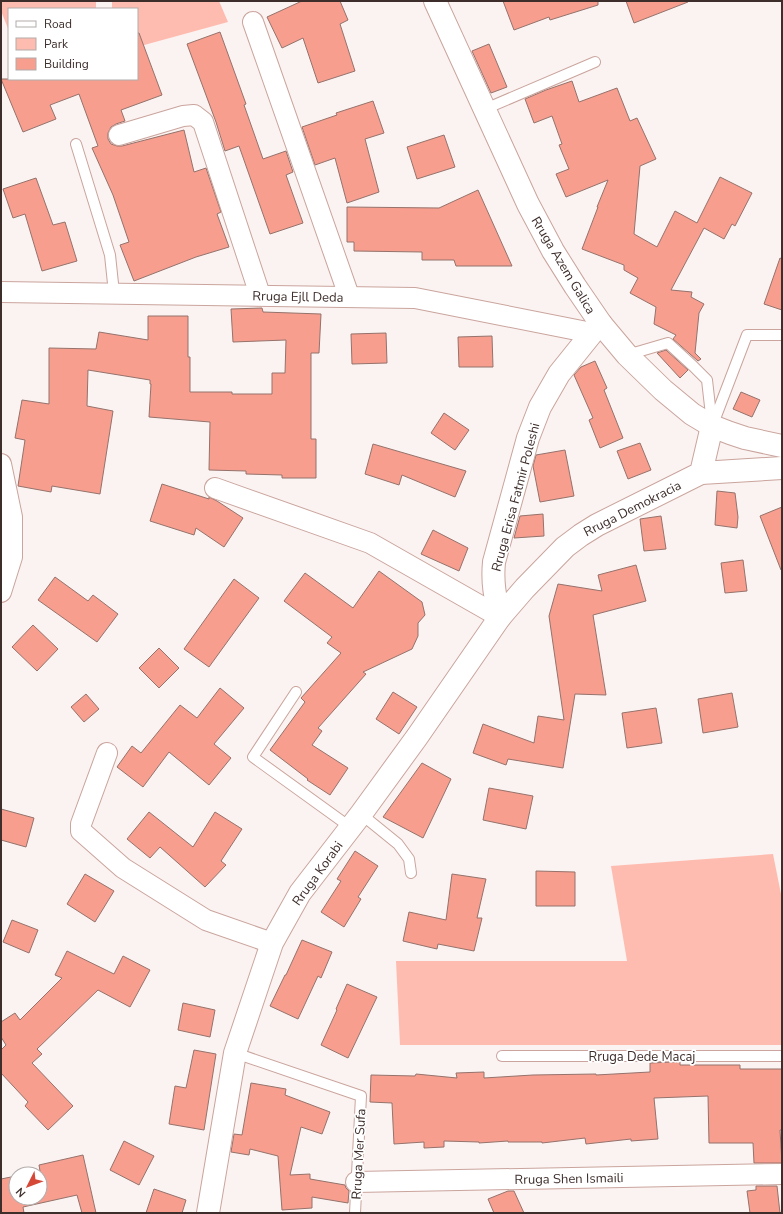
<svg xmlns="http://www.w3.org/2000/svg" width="783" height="1214" font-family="'Nunito Sans',sans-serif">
  <rect width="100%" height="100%" fill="#fbf3f1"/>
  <!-- green -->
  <g fill="#febcb0">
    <path d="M1,1H96V9H9V31L1,11Z"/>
    <path d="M112,1H219L228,22L137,47V9H112Z"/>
    <path d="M773,854L782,899V1045H400L396,961H627L611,866Z"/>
  </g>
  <!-- building -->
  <g fill="#f79e8f" stroke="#95726b">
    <path d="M302,1H340L348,20L340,24L355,71L318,83L303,38L282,48L267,17Z"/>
    <path d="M503,1H598V5L550,20L549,17L514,30Z"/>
    <path d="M626,1H688V2L634,23Z"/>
    <path d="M220,32L246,104L244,105L263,159L286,151L293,172L286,175L303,223L270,234L239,146L225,151L216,122L187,44Z"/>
    <path d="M137,33H139L162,95L121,110L125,121L116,124L111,127L108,133V139L111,144L117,146H122L184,130L194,172L206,168L221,212L217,214L229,247L196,257L134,281L120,245L129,242L113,195L92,148L98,146L79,94L50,105L56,119L23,132L1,79H137Z"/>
    <path d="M489,44L507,87L491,93L472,51Z"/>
    <path d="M572,81L579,102L617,88L630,121L637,118L656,159L640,166L634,234L657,247L675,211L697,223L720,177L752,193L735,226L732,224L724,239L704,228L671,290L692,292L691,297L704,304L699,313L695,353L701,359L698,361L673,339L676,335L654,324L656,307L630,293L638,278L624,270V265L582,249L598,207H597L608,180L566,197L556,174L569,169L559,145L562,144L552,116L534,123L525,99L546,90Z"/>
    <path d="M373,101L384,133L365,139L379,192L347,203L335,158L315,165L302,127L337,115L336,113Z"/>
    <path d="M444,135L455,167L417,179L407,147Z"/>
    <path d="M36,178L53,225L65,222L77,261L42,271L25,214L13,218L3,189Z"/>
    <path d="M478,190L512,266H456L454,260H422V252L354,251V242H347V207L439,208Z"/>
    <path d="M780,258L782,259V310L764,304Z"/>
    <path d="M262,308L263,312L321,314L319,353H311V439H316V478H282V475L246,474V471L209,470L210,422L149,417L151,384H150V380L88,370L87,406L113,411L100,494L52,486L51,492L18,486L25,440L15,438L22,400L49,404V348L96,349L99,332L148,340V316H188V357H190V392H232V394H272V373H285L286,340L233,342L231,309Z"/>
    <path d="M386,333L387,363L352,364L351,334Z"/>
    <path d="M492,336L493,367H459L458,337Z"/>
    <path d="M666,350L688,370L680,378L657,353Z"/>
    <path d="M595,361L607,388L604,390L623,438L600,448L589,420L593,418L574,375L581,367Z"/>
    <path d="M741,392L760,400L752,417L733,409Z"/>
    <path d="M444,413L469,430L455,450L431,433Z"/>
    <path d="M640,443L651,470L628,479L617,451Z"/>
    <path d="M373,444L466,471L455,497L402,475L399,485L365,474Z"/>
    <path d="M565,450L574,496L540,502L533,466L536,455Z"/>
    <path d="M162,484L209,499V497L217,501L243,518L224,547L196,528L194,535L150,521Z"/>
    <path d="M717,491L735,493L738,517L737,528L715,525Z"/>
    <path d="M782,507V570H781L760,516Z"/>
    <path d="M543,514L544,536L514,538L520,516Z"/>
    <path d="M661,516L666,549L644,551L640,519Z"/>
    <path d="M433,530L468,548L459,571L421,554Z"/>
    <path d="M743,560L747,591L725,593L721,563Z"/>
    <path d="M636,565L646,601L593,615L606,695L575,694L563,768L508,759L506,765L473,753L483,724L534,743L538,716L564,720L549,616L558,584L602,591L598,575Z"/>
    <path d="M379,571L422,602L425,615L418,623V636L412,649L363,672L366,674L318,728L322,731L312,745L348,768L330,795L307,780L308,779L270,750L305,702L301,698L341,653L327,643L332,637L284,601L305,573L353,608Z"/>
    <path d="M55,577L88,601L93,595L118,614L97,642L38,600Z"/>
    <path d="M234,579L259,598L209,667L184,649Z"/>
    <path d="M33,625L58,649L37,671L12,647Z"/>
    <path d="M159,648L179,668L159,688L139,668Z"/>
    <path d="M220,688L244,708L214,744L231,758L209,785L169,752L143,787L117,767L132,746L141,753L180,705L197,718Z"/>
    <path d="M393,692L417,707L399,734L376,719Z"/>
    <path d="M732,693L738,727L703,733L698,699Z"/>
    <path d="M86,694L99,709L84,722L71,707Z"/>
    <path d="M656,708L662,743L627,748L622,713Z"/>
    <path d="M422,763L451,779L423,838L383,817Z"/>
    <path d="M489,788L533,796L526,829L483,820Z"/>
    <path d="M1,809L34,818L26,847L1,840Z"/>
    <path d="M149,812L193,847L215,812L242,829L221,861L226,865L205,887L160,847L150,858L127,839Z"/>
    <path d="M355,851L378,866L358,897L361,899L344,927L321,912L341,881L337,879Z"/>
    <path d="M536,871L575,872V906H536Z"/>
    <path d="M85,874L114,891L95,922L67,904Z"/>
    <path d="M452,874L486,879L477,918H482L474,951L438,944L437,949L403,941L409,912L446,920Z"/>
    <path d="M12,920L38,930L29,953L3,942Z"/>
    <path d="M302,940L332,952L321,978L318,976L298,1019L270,1006L285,975H286Z"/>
    <path d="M67,951L114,974L123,956L150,970L130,1007L98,990L37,1049L42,1054L32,1063L73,1106L48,1130L25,1106L28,1102L1,1073V1050L6,1045L1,1037V1022L15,1013L20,1020L62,978L55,975Z"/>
    <path d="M347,984L377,997L348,1058L321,1045L337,1010L336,1009Z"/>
    <path d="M183,1003L215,1010L210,1037L178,1030Z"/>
    <path d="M194,1050L216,1054L204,1130L169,1124L175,1086L186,1088Z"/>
    <path d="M673,1062H680V1065H740V1069H782V1130H780L782,1163H754L753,1143H709L708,1096L654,1098L658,1139L631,1141V1139L586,1144L585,1138L542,1143V1142H508V1141L479,1143V1142L444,1141V1147L424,1148V1142L394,1144L392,1103L370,1102L371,1075L415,1076L416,1074L457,1078L456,1073L484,1072V1078L533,1075L596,1074V1075L650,1072V1063Z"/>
    <path d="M251,1083L286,1089L285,1095L330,1112L322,1134L301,1127L290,1175L310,1174V1179L345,1185L346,1188L349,1191L348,1203L312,1197V1208L282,1210L278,1156L250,1149L249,1155L231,1152L234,1134L242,1135Z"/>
    <path d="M124,1141L154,1156L139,1185L110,1170Z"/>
    <path d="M83,1155L96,1213H82L77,1195L23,1207L24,1213H1V1179L16,1176V1198H40V1174H24L40,1171L39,1165Z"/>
    <path d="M756,1186H777L780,1213H750L747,1191L756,1190Z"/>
    <path d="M154,1189L186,1200L182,1213H146Z"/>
    <path d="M508,1191H514L524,1213H494L488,1199Z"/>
  </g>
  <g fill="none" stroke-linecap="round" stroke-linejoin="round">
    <!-- service casing -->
    <g stroke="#caa49d" stroke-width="12">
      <g id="service">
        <path d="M485,109L595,62"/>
        <path d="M76,144L110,255L114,293"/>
        <path d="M627,355L668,343L693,366L707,380L712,424"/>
        <path d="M713,424L747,335H782"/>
        <path d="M296,692L253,757L350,827"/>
        <path d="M361,814L398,844L409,859L411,873"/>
        <path d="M235,1053L361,1096L355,1213"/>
        <path d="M502,1056H782"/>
      </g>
    </g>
    <!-- minor casing -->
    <g stroke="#caa49d" stroke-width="22">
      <g id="minor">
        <path d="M253,22L349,296"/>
        <path d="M119,135L183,116L194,115L203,122L260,295"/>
        <path d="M1,292L415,298L592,333"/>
        <path d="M1,464L12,517V557L1,592"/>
        <path d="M215,488L370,543L500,617"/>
        <path d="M107,753L81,824V831L123,868L206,920L272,943"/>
        <path d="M356,1182L782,1174"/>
      </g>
    </g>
    <!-- tertiary casing -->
    <g stroke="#caa49d" stroke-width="24">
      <g id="tertiary">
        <path d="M701,473L782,468"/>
        <path d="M500,617C495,597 492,583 494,562L528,438L540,407L559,374L592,333L601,324"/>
        <path d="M208,1213L235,1053L272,943L300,893L361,814L417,737L500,617L525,588L565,547L581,535L597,525L701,473L712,426"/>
      </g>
    </g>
    <!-- secondary casing -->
    <g stroke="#caa49d" stroke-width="24">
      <path id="secondary" d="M435,1L528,204L553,251L575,286L601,324L627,355L663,390L692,414L712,426L730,433L745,438L782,446"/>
    </g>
    <!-- service -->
    <use href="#service" stroke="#fff" stroke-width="10"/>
    <!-- minor -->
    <use href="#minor" stroke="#fff" stroke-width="20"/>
    <!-- tertiary -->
    <use href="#tertiary" stroke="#fff" stroke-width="22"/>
    <!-- secondary -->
    <use href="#secondary" stroke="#fff" stroke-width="22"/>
  </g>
  <g text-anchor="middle" stroke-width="3.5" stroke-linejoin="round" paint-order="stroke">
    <!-- street labels -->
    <g font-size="13" fill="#3d2e2b" stroke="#fff">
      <text transform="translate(564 265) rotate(59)" y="5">Rruga Azem Galica</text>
      <text transform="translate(298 296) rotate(1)" y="5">Rruga Ejll Deda</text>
      <text transform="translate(515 497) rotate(-75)" y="5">Rruga Erisa Fatmir Poleshi</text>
      <text transform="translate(632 508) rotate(-27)" y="5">Rruga Demokracia</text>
      <text transform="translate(317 873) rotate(-54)" y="5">Rruga Korabi</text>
      <text x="642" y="1061">Rruga Dede Macaj</text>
      <text transform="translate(358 1154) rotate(-87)" y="5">Rruga Mer Sufa</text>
      <text transform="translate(569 1178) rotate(-1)" y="5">Rruga Shen Ismaili</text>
    </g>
  </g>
  <!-- border -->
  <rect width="783" height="1214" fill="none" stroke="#3d2e2b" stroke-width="4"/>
  <!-- legend -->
  <rect x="8" y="8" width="130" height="72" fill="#ffffff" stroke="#b1abaa"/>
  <rect x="16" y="21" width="20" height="6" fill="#ffffff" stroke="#b1abaa"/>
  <text x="44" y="28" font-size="12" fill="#3d2e2b">Road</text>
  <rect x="16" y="38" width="20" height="12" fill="#febcb0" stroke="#b1abaa"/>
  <text x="44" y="48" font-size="12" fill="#3d2e2b">Park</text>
  <rect x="16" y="58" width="20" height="12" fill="#f79e8f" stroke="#b1abaa"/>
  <text x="44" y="68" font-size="12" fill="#3d2e2b">Building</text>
  <!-- north arrow -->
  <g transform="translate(28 1186) rotate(228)"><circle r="19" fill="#ffffff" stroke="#b1abaa"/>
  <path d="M0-3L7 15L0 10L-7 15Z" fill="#d54837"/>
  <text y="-6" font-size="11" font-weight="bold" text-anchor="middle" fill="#3d2e2b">N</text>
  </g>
</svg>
